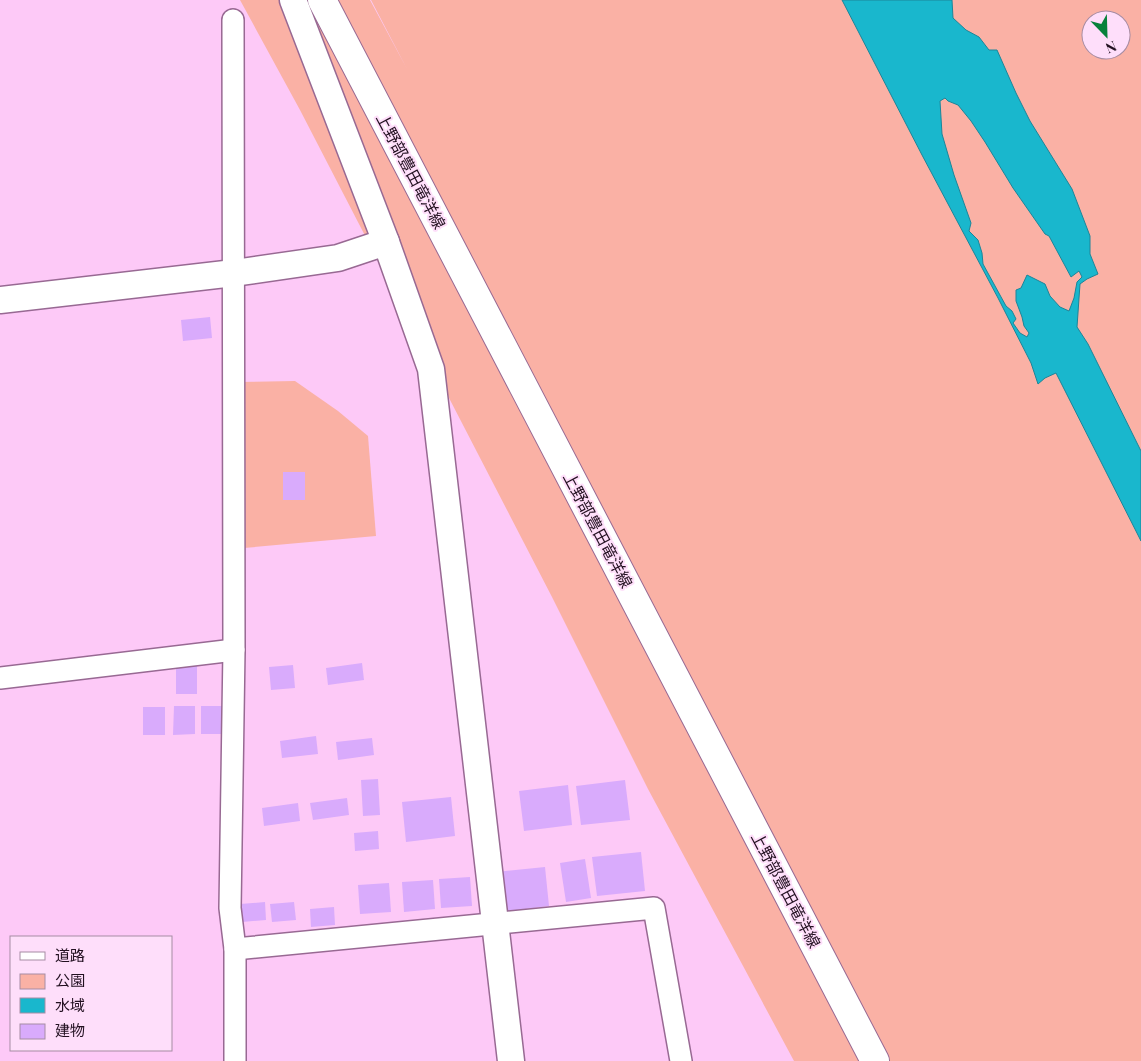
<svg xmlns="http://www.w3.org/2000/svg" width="1141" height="1061" font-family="'Playfair Display','Noto Sans JP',serif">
  <rect width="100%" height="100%" fill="#fdc9f7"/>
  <!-- green -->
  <g fill="#fab1a5" fill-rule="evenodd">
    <path d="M240,0H370L407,69L371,0H1141V1061H794L648,789L552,597L300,110ZM1091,20H1121V50H1091Z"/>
    <path d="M295,381L338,411L368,436L376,536L244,548L234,382Z"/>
  </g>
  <!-- water -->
  <path fill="#19b7cd" stroke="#1c8599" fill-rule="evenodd" d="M842,0H952L953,18L966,30L979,37L989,50H997L1016,93L1030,121L1072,189L1090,236V254L1098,274L1087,279L1080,284L1077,327L1088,344L1141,451V541L1056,373L1045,378L1038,384L1031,363L998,298L922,155ZM945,98L948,101L958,105L971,121L985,142L1013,188L1045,234L1049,236L1071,277L1079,271L1082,277L1077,282L1074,298L1069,311L1060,307L1050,296L1045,284L1027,275L1021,288L1016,290V301L1022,317L1024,326L1029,333L1027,337L1020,333L1013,323L1016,319L1012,311L1006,306L983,264L982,253L978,240L969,231L971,223L954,175L942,134L940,101Z"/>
  <!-- building -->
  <g fill="#d9abfc">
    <path d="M210,317L212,338L183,341L181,320Z"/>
    <rect x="283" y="472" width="22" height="28"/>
    <path d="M362,663L364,680L328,685L326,668Z"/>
    <rect x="176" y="665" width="21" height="29"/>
    <path d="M293,665L295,688L271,690L269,667Z"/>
    <path d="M174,706H195V734L173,735Z"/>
    <rect x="201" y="706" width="21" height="28"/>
    <rect x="143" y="707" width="22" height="28"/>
    <path d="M316,736L318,754L282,758L280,741Z"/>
    <path d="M372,738L374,755L338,760L336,742Z"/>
    <path d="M378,779L380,815L363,816L361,780Z"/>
    <path d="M625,780L630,820L581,825L576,786Z"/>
    <path d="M568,785L572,825L524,831L519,791Z"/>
    <path d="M451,797L455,836L406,842L402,802Z"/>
    <path d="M347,798L349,815L313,820L310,803Z"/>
    <path d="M298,803L300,821L264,826L262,808Z"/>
    <path d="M378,831L379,849L355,851L354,833Z"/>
    <path d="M641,852L645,891L597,896L592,857Z"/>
    <path d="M585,859L591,898L566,902L560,863Z"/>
    <path d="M545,867L549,906L501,912L496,872Z"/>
    <path d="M470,877L472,906L441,908L439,879Z"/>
    <path d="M433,880L435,909L404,912L402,882Z"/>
    <path d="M389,883L391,912L360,914L358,885Z"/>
    <path d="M265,902L266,920L242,922L240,904Z"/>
    <path d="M294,902L296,920L272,922L270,904Z"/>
    <path d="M334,907L335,925L311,927L310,909Z"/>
  </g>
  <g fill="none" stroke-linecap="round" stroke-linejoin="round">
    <!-- minor casing -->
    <g stroke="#986993" stroke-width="24">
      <g id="minor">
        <path d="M233,20L234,650L230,908L235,949V1061"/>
        <path d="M0,678L234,650"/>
        <path d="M235,949L654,908L681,1061"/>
      </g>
    </g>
    <!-- tertiary casing -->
    <g stroke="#986993" stroke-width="29">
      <g id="tertiary">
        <path d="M293,0L386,242L431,369L511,1061"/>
        <path d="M0,300L234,273L338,258L386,242"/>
      </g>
    </g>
    <!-- secondary casing -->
    <g stroke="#986993" stroke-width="30">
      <path id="secondary" d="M322,0L875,1061"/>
    </g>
    <!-- minor -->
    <use href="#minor" stroke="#fff" stroke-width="21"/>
    <!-- tertiary -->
    <use href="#tertiary" stroke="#fff" stroke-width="26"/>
    <!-- secondary -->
    <use href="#secondary" stroke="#fff" stroke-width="28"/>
  </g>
  <g text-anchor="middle" stroke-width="4" stroke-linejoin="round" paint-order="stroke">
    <!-- street labels -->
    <g font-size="16" fill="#221020" stroke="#fedefa">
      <text transform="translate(411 171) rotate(62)" y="6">上野部豊田竜洋線</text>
      <text transform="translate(598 530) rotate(62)" y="6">上野部豊田竜洋線</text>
      <text transform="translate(786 890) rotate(62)" y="6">上野部豊田竜洋線</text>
    </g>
  </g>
  <!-- legend -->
  <rect x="10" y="936" width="162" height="115" fill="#fedefa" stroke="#a68ca3"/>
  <rect x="20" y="952" width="25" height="8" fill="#ffffff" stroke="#a68ca3"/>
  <text x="55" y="961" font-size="15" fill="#221020">道路</text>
  <rect x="20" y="974" width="25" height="15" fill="#fab1a5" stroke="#a68ca3"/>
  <text x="55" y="986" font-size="15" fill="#221020">公園</text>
  <rect x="20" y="998" width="25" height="15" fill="#19b7cd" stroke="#a68ca3"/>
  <text x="55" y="1011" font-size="15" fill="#221020">水域</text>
  <rect x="20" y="1024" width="25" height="15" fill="#d9abfc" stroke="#a68ca3"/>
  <text x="55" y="1036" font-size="15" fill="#221020">建物</text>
  <!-- north arrow -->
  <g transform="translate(1106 35) rotate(157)"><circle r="24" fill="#fedefa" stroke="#a68ca3"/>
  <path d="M0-4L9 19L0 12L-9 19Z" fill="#07823b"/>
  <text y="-8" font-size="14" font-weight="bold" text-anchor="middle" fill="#221020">N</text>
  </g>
</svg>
